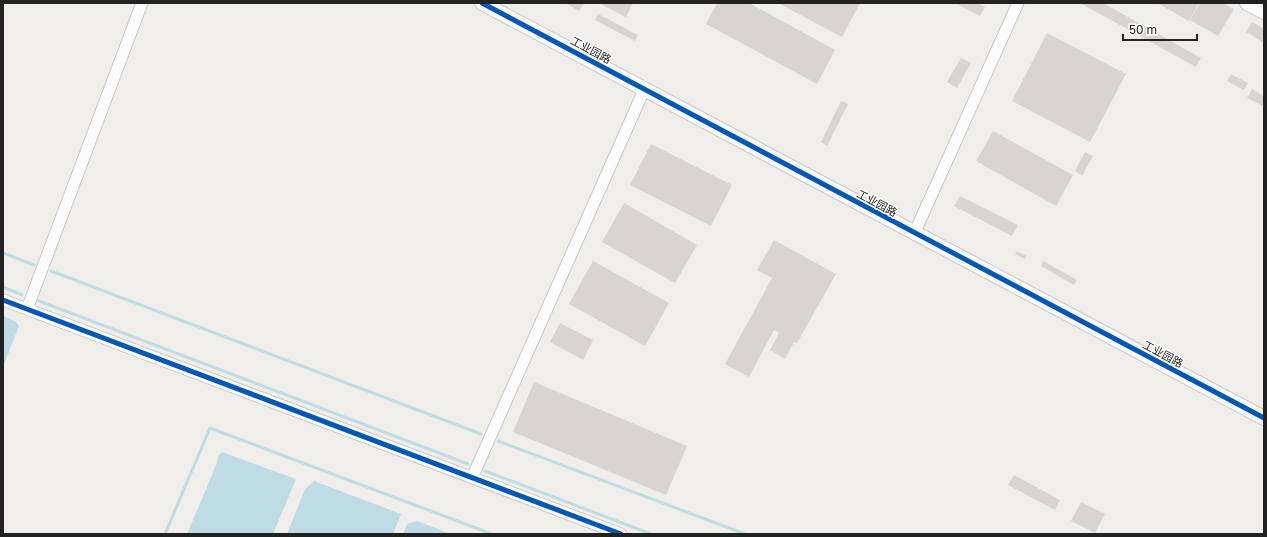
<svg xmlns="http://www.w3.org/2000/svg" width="1267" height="537" font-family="'Golos Text','Noto Sans SC',sans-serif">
  <rect width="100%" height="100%" fill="#f0eeeb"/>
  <!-- water -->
  <g fill="#bfdbe3">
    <path d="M3,316L15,321L19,326L3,367Z"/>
    <path d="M222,452L296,479L273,534H187L217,463L218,456Z"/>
    <path d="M314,481L401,514L393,534H287L305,489Z"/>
    <path d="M417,521L451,534H403L407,524Z"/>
  </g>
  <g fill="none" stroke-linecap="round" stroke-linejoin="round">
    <!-- stream -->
    <g stroke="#bfdbe3" stroke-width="3">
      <path d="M3,253L34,265"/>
      <path d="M51,271L481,434"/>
      <path d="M3,287L22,295"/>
      <path d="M39,301L468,464"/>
      <path d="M498,441L745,534"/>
      <path d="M485,471L651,534"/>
      <path d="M165,534L210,428L492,534"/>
    </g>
  </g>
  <!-- building -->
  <g fill="#d7d4d2">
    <path d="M565,3H584L579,11Z"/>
    <path d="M603,3H633L626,17L602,5Z"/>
    <path d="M717,3H749L835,50L817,84L706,24Z"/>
    <path d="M778,3H860L842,37Z"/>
    <path d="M955,3H977L985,7L980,16Z"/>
    <path d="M1080,3H1103L1201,58L1196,67Z"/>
    <path d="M1154,3H1199L1189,21L1157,3V5Z"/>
    <path d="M1200,3H1223L1234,9L1218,36L1190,20Z"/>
    <path d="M598,14L638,35L635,41L595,20Z"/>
    <path d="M1252,22L1264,29V43L1246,32Z"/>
    <path d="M1047,33L1126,74L1090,142L1012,101Z"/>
    <path d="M961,58L971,63L957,88L947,82Z"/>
    <path d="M1231,74L1248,83L1244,90L1227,81Z"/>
    <path d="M1252,89L1264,96L1263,106L1247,98Z"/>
    <path d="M841,101L848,104L827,146L821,142Z"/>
    <path d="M993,131L1073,175L1056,206L976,161Z"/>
    <path d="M651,144L732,185L711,226L630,185Z"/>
    <path d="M1085,152L1093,156L1082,176L1075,171Z"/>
    <path d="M960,196L1018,225L1012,236L954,206Z"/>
    <path d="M624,203L697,245L675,283L602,242Z"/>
    <path d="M774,240L836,274L797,343L794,342L785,359L770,350L779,333L774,330L749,377L725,364L772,278L757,270Z"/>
    <path d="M1017,251L1026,256L1025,259L1015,254Z"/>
    <path d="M593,261L669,303L645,346L569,304Z"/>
    <path d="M1043,261L1077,280L1074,285L1041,266Z"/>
    <path d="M560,323L593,340L583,360L550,342Z"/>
    <path d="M534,382L687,446L666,495L513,432Z"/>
    <path d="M1014,475L1060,500L1055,510L1008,485Z"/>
    <path d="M1081,502L1105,514L1095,533L1071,521Z"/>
  </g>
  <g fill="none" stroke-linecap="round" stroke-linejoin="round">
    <!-- minor casing -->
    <g stroke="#c9c8c7" stroke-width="13">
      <g id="minor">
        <path d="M914,234L1018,3"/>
        <path d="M3,300L621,534"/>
        <path d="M27,309L142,3"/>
        <path d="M472,478L644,90"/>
      </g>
    </g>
    <!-- tertiary casing -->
    <g stroke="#c9c8c7" stroke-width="16">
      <g id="tertiary">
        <path d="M482,3L1264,418"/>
        <path d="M1247,3L1264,12"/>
      </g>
    </g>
    <!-- minor -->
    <use href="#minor" stroke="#fdfcfc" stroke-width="11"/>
    <!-- tertiary -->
    <use href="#tertiary" stroke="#fdfcfc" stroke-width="14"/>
    <!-- cycleway casing -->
    <g stroke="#fff" stroke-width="8">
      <g id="cycleway">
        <path d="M482,3L1264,418"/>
        <path d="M3,300L621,534"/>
      </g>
    </g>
    <!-- cycleway -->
    <use href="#cycleway" stroke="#0057b8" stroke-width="5"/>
  </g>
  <g text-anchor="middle" stroke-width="3" stroke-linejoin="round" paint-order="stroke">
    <!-- street labels -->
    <g font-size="11" fill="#222" stroke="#fff">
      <text transform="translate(591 50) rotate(28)" y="4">工业园路</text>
      <text transform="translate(877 203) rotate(28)" y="4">工业园路</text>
      <text transform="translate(1163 354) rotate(28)" y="4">工业园路</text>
    </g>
  </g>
  <!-- border -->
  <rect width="1267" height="537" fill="none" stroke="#222222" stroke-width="8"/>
  <!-- scale -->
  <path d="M1123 34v6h74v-6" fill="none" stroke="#222222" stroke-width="2"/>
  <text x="1129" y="34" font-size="12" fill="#222222" stroke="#ffffff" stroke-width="3" paint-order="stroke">50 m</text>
</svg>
